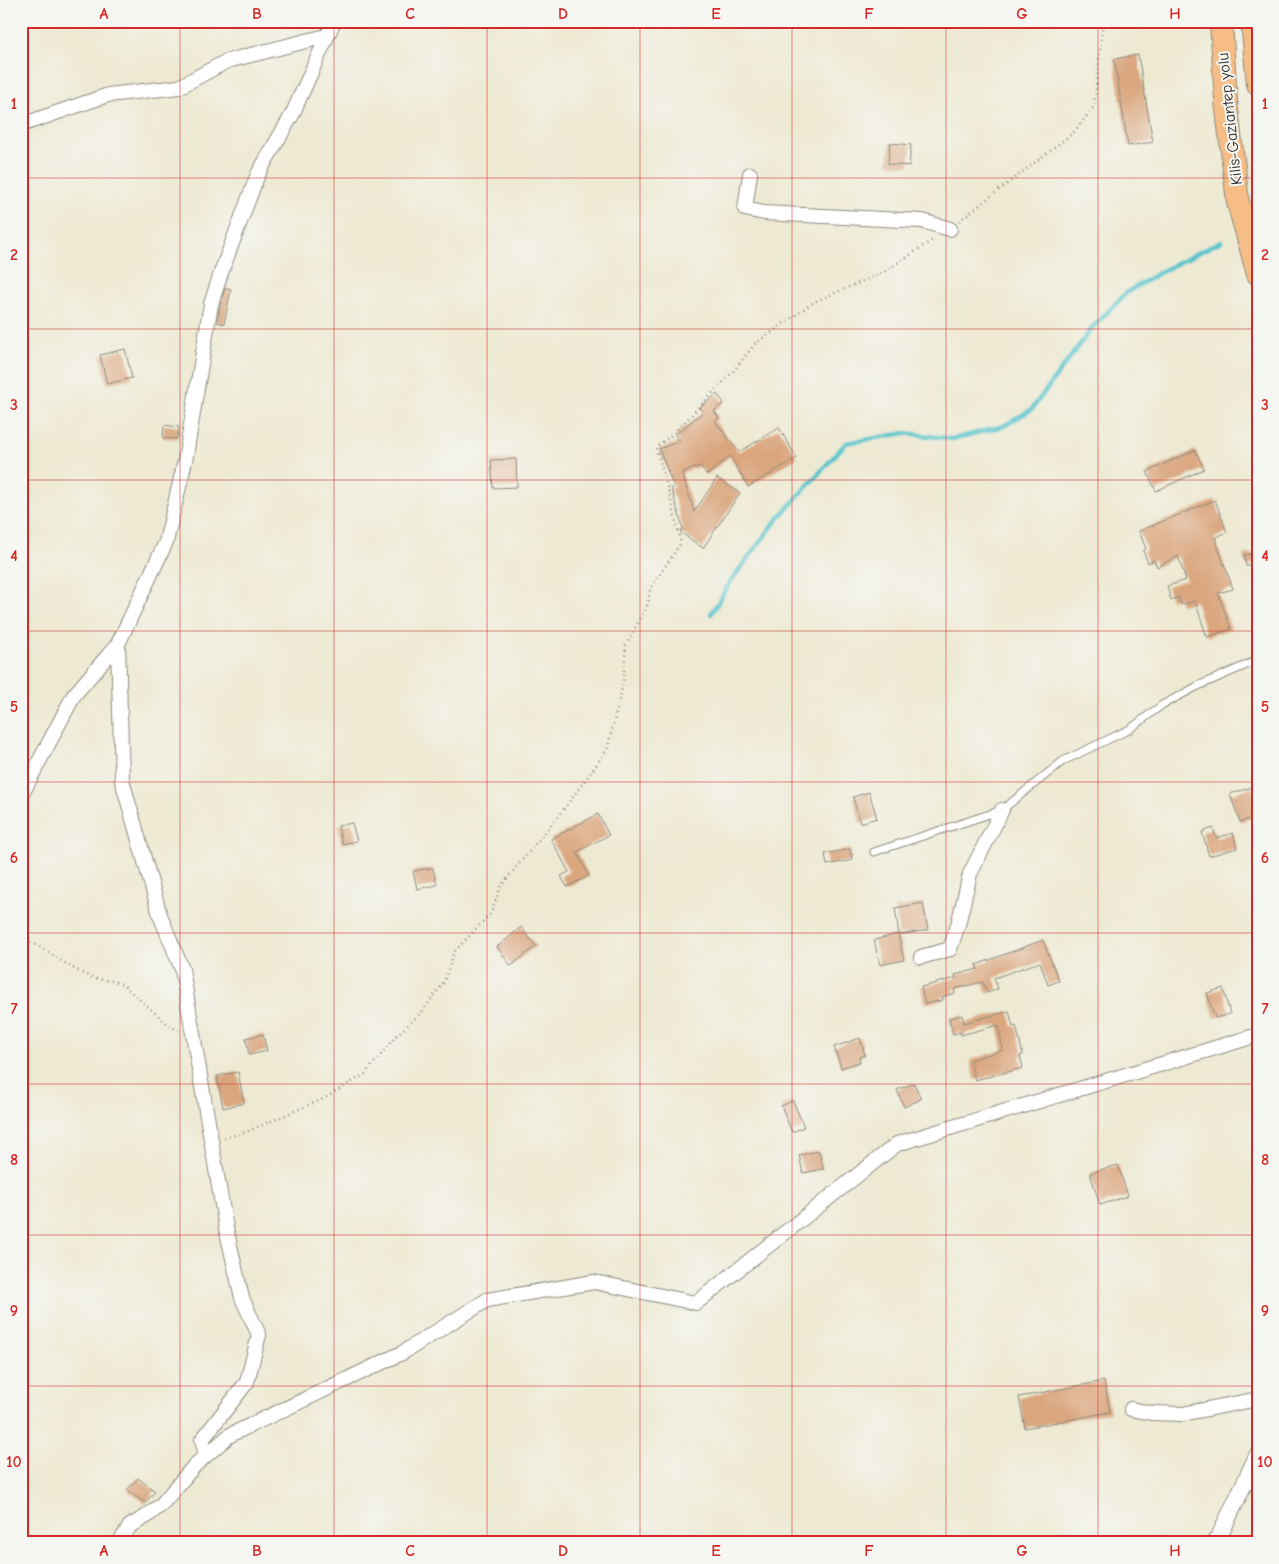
<svg xmlns="http://www.w3.org/2000/svg" width="1279" height="1564" font-family="'Comic Neue',sans-serif">
  <rect width="100%" height="100%" fill="#f6f6f2"/>
  <filter id="ink" filterUnits="userSpaceOnUse"><feTurbulence type="fractalNoise" baseFrequency=".02" numOctaves="2"/><feDisplacementMap in="SourceGraphic" scale="10" xChannelSelector="R" yChannelSelector="G"/><feConvolveMatrix kernelMatrix="1 2 1 2 8 2 1 2 1" color-interpolation-filters="sRGB"/></filter>
  <filter id="wash" filterUnits="userSpaceOnUse"><feTurbulence type="fractalNoise" baseFrequency=".0096" numOctaves="4" result="noise"/><feDisplacementMap in="SourceGraphic" scale="20" xChannelSelector="R" yChannelSelector="G"/><feGaussianBlur stdDeviation="1.12" result="paint"/><feColorMatrix in="noise" values="0 0 0 0 0 0 0 0 0 0 0 0 0 0 0 0 0 1.4 0 .05"/><feComposite in="paint" operator="in"/></filter>
  <g filter="url(#wash)">
    <rect width="100%" height="100%" fill="#ede9d2"/>
    <g fill="none" stroke-linecap="round" stroke-linejoin="round">
      <!-- stream -->
      <path stroke="#57c5cc" stroke-width="4.5" d="M711,614L731,581L776,521L846,443L905,433L953,439L1004,426L1032,409L1092,328L1127,292L1164,270L1221,241"/>
    </g>
    <g id="blocks">
      <!-- building -->
      <g fill="#daa67e">
        <path d="M1138,55L1153,142L1128,146L1114,59Z"/>
        <path d="M890,143L911,145L909,166L888,164Z"/>
        <path d="M225,288L231,289L224,324L217,322L220,306Z"/>
        <path d="M125,349L132,378L107,384L100,355Z"/>
        <path d="M717,394L724,403L714,411L719,418L715,421L739,452L779,428L797,458L748,487L730,456L707,475L700,466L682,473L694,512L717,478L740,493L703,548L680,532L683,528L671,488L674,487L659,449L680,441L675,435L703,412L699,408Z"/>
        <path d="M164,425L179,427L177,439L163,438Z"/>
        <path d="M1195,450L1204,469L1156,491L1147,472Z"/>
        <path d="M516,459L517,487L493,488L491,460Z"/>
        <path d="M1215,500L1227,532L1215,538L1233,589L1218,593L1231,629L1207,637L1195,601L1181,605L1179,597L1171,600L1167,586L1186,580L1178,556L1157,567L1154,560L1148,563L1143,551L1146,549L1139,531Z"/>
        <path d="M1258,553V564L1246,566L1244,555Z"/>
        <path d="M1252,787L1258,805V816L1240,822L1230,794Z"/>
        <path d="M869,792L877,818L860,823L853,797Z"/>
        <path d="M598,814L609,835L577,852L589,876L567,887L561,876L569,872L551,839Z"/>
        <path d="M352,823L357,841L342,844L338,826Z"/>
        <path d="M1213,828L1216,838L1233,833L1237,848L1209,856L1202,832Z"/>
        <path d="M850,849L852,860L827,865L825,854Z"/>
        <path d="M433,868L437,885L417,889L413,871Z"/>
        <path d="M923,903L928,930L899,935L895,908Z"/>
        <path d="M521,927L536,946L511,966L497,947Z"/>
        <path d="M898,934L904,960L880,965L874,940Z"/>
        <path d="M1043,940L1059,981L1048,985L1040,962L994,978L998,989L987,993L983,982L954,989L955,993L942,997L943,1000L925,1004L921,987L956,978L955,975L978,969L976,965Z"/>
        <path d="M1223,988L1230,1014L1215,1018L1207,993Z"/>
        <path d="M1009,1011L1013,1027L1016,1026L1023,1055L1020,1056L1023,1068L975,1080L970,1060L1003,1050L998,1025L961,1035V1032L953,1034L949,1018L962,1015L964,1023Z"/>
        <path d="M263,1034L267,1051L249,1055L246,1038Z"/>
        <path d="M860,1038L865,1055L859,1057L860,1062L841,1068L834,1047Z"/>
        <path d="M238,1072L244,1103L223,1108L217,1076Z"/>
        <path d="M914,1083L921,1099L904,1107L897,1090Z"/>
        <path d="M793,1101L804,1127L792,1132L781,1106Z"/>
        <path d="M819,1151L823,1169L803,1173L799,1155Z"/>
        <path d="M1118,1165L1128,1196L1100,1205L1090,1173Z"/>
        <path d="M1104,1381L1110,1412L1025,1428L1019,1397Z"/>
        <path d="M138,1478L155,1491L145,1503L127,1490Z"/>
      </g>
    </g>
  </g>
  <g filter="url(#ink)">
    <use href="#blocks" fill-opacity="0" stroke="#8c8a7e" stroke-width="1"/>
    <g fill="none" stroke-linecap="round" stroke-linejoin="round">
      <!-- service casing -->
      <g stroke="#8c8a7e" stroke-width="9">
        <path id="service" d="M874,852L1002,810L1063,761L1130,729L1162,705L1198,686L1258,660"/>
      </g>
      <!-- minor casing -->
      <g stroke="#8c8a7e" stroke-width="16">
        <g id="minor">
          <path d="M21,125L108,95L179,87L227,61L326,36"/>
          <path d="M750,174L745,209L764,213L922,221L950,229"/>
          <path d="M21,796L74,695L118,644"/>
          <path d="M921,957L950,949L958,925L970,874L1002,810"/>
          <path d="M1131,1409L1151,1413L1182,1414L1258,1399"/>
          <path d="M206,1455L202,1440L247,1382L259,1335L242,1298L226,1228L182,969L160,915L122,780L118,644L166,542L185,461L211,304L222,270L258,174L292,115L334,21"/>
          <path d="M119,1543L130,1526L147,1516L161,1505L195,1465L230,1435L402,1353L487,1300L594,1282L696,1303L897,1144L1258,1035"/>
        </g>
      </g>
      <!-- tertiary casing -->
      <g stroke="#8c8a7e" stroke-width="18">
        <path id="tertiary" d="M1214,1543L1220,1535L1258,1454"/>
      </g>
      <!-- trunk casing -->
      <g stroke="#8c8a7e" stroke-width="24">
        <g id="trunk">
          <path d="M1221,21L1226,101L1238,202L1258,274"/>
          <path d="M1252,21L1258,84"/>
        </g>
      </g>
      <!-- path -->
      <g stroke="#8c8a7e" stroke-width="2.5" stroke-dasharray="1 4" stroke-linecap="butt">
        <path d="M959,221L1073,133L1094,107L1103,21"/>
        <path d="M21,939C46,947 64,965 88,976C99,981 111,979 122,984L171,1027L179,1030"/>
        <path d="M224,1138L246,1132L325,1098L365,1074L399,1033L422,1012L444,982L454,952L491,913L501,886L567,805L607,750L623,684L626,645L648,604L650,589L681,543L672,504L656,447L674,433L731,374L755,344L814,302L884,272L934,239"/>
      </g>
      <!-- service -->
      <use href="#service" stroke="#fff" stroke-width="7"/>
      <!-- minor -->
      <use href="#minor" stroke="#fff" stroke-width="14"/>
      <!-- tertiary -->
      <use href="#tertiary" stroke="#fff" stroke-width="16"/>
      <!-- trunk -->
      <use href="#trunk" stroke="#f6be86" stroke-width="22"/>
    </g>
  </g>
  <!-- grid -->
  <path fill="none" stroke="#d62828" stroke-width="1" stroke-opacity="0.55" d="M180,21V1543M334,21V1543M487,21V1543M640,21V1543M792,21V1543M946,21V1543M1098,21V1543M21,178H1258M21,329H1258M21,480H1258M21,631H1258M21,782H1258M21,933H1258M21,1084H1258M21,1235H1258M21,1386H1258"/>
  <g text-anchor="middle" stroke-width="4" stroke-linejoin="round" paint-order="stroke">
    <!-- street labels -->
    <g font-size="16" fill="#2b2b2b" stroke="#f6f6f2">
      <text transform="translate(1229 119) rotate(-96)" y="6">Kilis-Gaziantep yolu</text>
    </g>
  </g>
  <!-- margin -->
  <rect width="1279" height="1564" fill="none" stroke="#f6f6f2" stroke-width="55"/>
  <rect x="28" y="28" width="1224" height="1508" fill="none" stroke="#d62828" stroke-width="2"/>
  <g font-size="16" text-anchor="middle" font-weight="bold" fill="#d62828">
    <text x="104" y="19">A</text>
    <text x="257" y="19">B</text>
    <text x="410" y="19">C</text>
    <text x="563" y="19">D</text>
    <text x="716" y="19">E</text>
    <text x="869" y="19">F</text>
    <text x="1022" y="19">G</text>
    <text x="1175" y="19">H</text>
    <text x="14" y="109">1</text>
    <text x="1265" y="109">1</text>
    <text x="14" y="260">2</text>
    <text x="1265" y="260">2</text>
    <text x="14" y="410">3</text>
    <text x="1265" y="410">3</text>
    <text x="14" y="561">4</text>
    <text x="1265" y="561">4</text>
    <text x="14" y="712">5</text>
    <text x="1265" y="712">5</text>
    <text x="14" y="863">6</text>
    <text x="1265" y="863">6</text>
    <text x="14" y="1014">7</text>
    <text x="1265" y="1014">7</text>
    <text x="14" y="1165">8</text>
    <text x="1265" y="1165">8</text>
    <text x="14" y="1316">9</text>
    <text x="1265" y="1316">9</text>
    <text x="14" y="1467">10</text>
    <text x="1265" y="1467">10</text>
    <text x="104" y="1556">A</text>
    <text x="257" y="1556">B</text>
    <text x="410" y="1556">C</text>
    <text x="563" y="1556">D</text>
    <text x="716" y="1556">E</text>
    <text x="869" y="1556">F</text>
    <text x="1022" y="1556">G</text>
    <text x="1175" y="1556">H</text>
  </g>
</svg>
